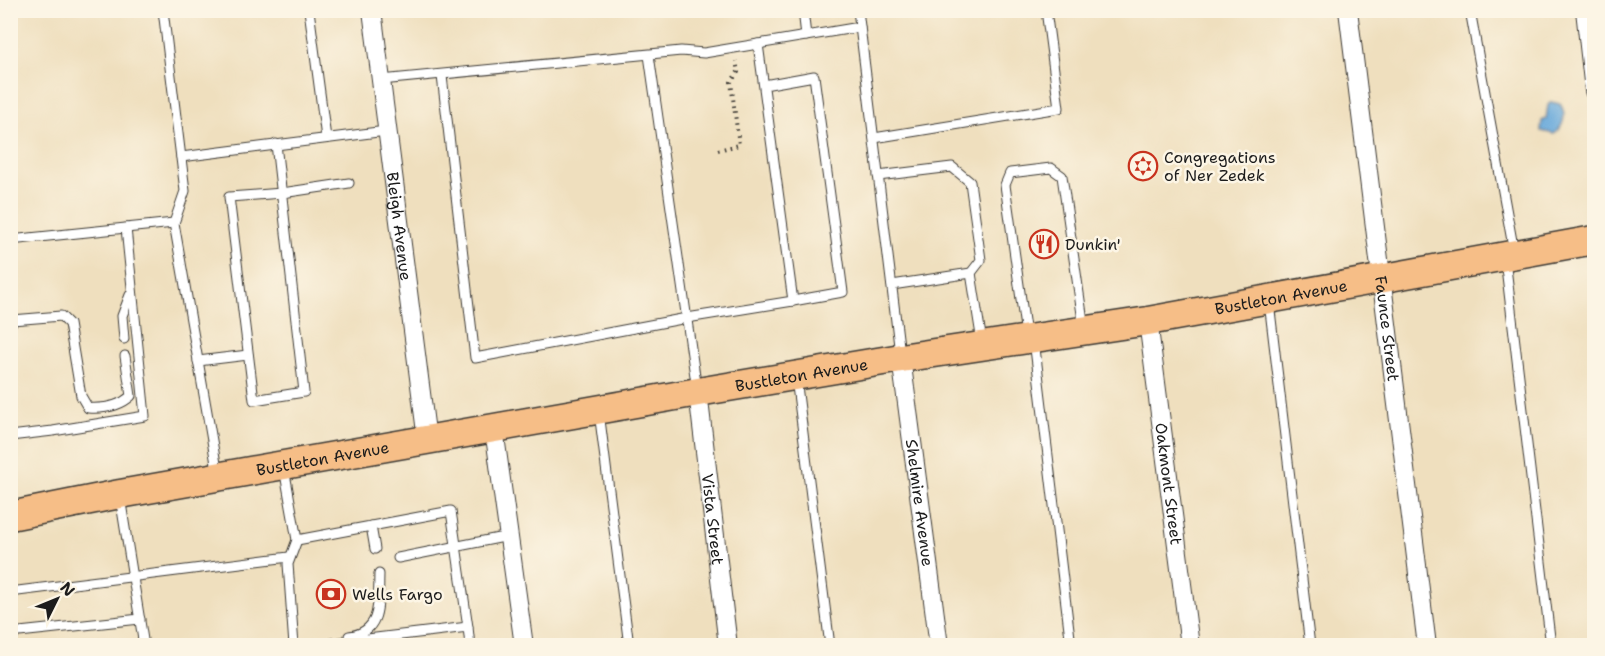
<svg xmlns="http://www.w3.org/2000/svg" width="1605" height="656" font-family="'Shantell Sans',sans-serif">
  <rect width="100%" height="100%" fill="#fcf5e5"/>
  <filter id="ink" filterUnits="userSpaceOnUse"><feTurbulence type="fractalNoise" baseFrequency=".0167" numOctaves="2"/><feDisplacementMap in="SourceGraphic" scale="12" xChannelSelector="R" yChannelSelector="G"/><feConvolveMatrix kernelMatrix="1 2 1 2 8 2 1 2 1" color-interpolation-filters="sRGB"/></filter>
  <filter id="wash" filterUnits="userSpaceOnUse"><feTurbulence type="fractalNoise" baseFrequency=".008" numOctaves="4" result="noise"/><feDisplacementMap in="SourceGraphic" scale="24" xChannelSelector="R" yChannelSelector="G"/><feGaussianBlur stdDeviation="1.35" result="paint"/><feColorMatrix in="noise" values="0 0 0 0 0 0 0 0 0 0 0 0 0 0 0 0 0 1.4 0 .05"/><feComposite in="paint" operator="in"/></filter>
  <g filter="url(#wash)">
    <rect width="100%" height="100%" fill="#efdfbe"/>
    <!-- water -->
    <path fill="#67a9db" stroke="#42627c" stroke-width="1.5" d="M1551,102L1560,104C1567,114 1564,127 1554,134L1541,131L1542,121L1546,119L1548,105Z"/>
  </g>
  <g filter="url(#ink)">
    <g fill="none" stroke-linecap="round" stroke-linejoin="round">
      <!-- service casing -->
      <g stroke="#3c3934" stroke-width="11">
        <g id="service">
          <path d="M163,10L185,191L174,223L218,475"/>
          <path d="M309,10L326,138"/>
          <path d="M803,10L806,36"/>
          <path d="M858,10L900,354"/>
          <path d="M1470,10L1514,252"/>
          <path d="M758,44L793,301L843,292L814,76L764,85"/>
          <path d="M649,55L697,390"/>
          <path d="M442,76L475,358L687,318L793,301"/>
          <path d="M381,80L681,51L704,53L860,27"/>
          <path d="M874,138L1059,108L1046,10"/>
          <path d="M276,144L304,392L254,400L229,197L282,193L349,183"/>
          <path d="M181,157L386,131"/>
          <path d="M878,176L952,167L970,182L981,260L971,273"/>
          <path d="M10,240L174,223"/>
          <path d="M1505,259L1551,646"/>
          <path d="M892,285L971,273L982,342"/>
          <path d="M1269,302L1310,646"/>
          <path d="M10,308L12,320H10"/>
          <path d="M12,320L61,316L69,324L81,396L88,408C104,409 119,407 131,396L125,356"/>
          <path d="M1026,335L1005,185L1010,173L1051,168L1062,176L1084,328"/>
          <path d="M124,339L122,316L130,295"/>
          <path d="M1034,340L1071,646"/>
          <path d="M198,361L248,355"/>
          <path d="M796,378L830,646"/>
          <path d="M599,412L629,646"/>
          <path d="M10,436L53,431L145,416L126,228"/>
          <path d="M284,468L297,540L288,564L294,646"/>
          <path d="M120,497L144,646"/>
          <path d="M371,526L375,549"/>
          <path d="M297,540L451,511L468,627"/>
          <path d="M398,558L509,536"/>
          <path d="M10,592L289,557"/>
          <path d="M10,633L140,619"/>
          <path d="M349,636C383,632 378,600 379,574"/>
          <path d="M309,646L468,627L470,646"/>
        </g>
      </g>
      <!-- minor casing -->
      <g stroke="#3c3934" stroke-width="20">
        <g id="minor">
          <path id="s1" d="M372,10L427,440"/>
          <path id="s2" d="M1348,10L1427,646"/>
          <path d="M1585,10L1594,91"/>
          <path id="s3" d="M1148,321L1190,646"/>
          <path id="s4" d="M901,358L939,646"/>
          <path id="s5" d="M698,392L728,646"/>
          <path d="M494,429L524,646"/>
        </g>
      </g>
      <!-- primary casing -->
      <g stroke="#3c3934" stroke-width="31">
        <g id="primary">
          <path id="s6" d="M10,516L120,494L698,392L901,358L1148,321L1594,240"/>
        </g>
      </g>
      <!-- path -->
      <path stroke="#3c3934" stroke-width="4" stroke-dasharray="1.5 4.5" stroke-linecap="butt" d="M718,150L739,145L731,82L738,72L736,61"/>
      <!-- service -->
      <use href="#service" stroke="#fff" stroke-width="9"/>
      <!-- minor -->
      <use href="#minor" stroke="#fff" stroke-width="18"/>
      <!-- primary -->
      <use href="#primary" stroke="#f6be87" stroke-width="28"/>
    </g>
  </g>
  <!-- icons -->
  <defs>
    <g id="synagogue-ring" transform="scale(1.5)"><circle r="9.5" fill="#fcf5e5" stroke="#c8321e" stroke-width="1.5"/><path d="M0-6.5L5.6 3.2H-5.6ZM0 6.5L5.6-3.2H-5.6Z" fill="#c8321e"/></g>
    <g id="restaurant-ring" transform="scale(1.5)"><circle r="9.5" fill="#fcf5e5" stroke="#c8321e" stroke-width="1.5"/><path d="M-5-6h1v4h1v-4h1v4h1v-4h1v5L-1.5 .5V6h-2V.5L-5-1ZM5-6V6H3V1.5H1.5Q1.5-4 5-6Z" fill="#c8321e"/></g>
    <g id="bank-ring" transform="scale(1.5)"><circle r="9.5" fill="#fcf5e5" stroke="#c8321e" stroke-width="1.5"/><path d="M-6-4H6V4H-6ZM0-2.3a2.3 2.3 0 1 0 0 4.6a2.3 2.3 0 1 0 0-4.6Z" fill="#c8321e"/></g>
  </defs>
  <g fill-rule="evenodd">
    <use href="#synagogue-ring" x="1143" y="166"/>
    <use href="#restaurant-ring" x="1044" y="244"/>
    <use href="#bank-ring" x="331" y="594"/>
  </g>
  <g text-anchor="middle" stroke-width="5" stroke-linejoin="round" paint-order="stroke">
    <!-- poi labels -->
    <g font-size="16" fill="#1c1c1c" stroke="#fcf5e5" text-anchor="start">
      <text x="1164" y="163">Congregations<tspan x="1164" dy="18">of Ner Zedek</tspan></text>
      <text x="1065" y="250">Dunkin'</text>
      <text x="352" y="600">Wells Fargo</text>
    </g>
    <!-- street labels -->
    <g font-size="16" fill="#1c1c1c" stroke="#fcf5e5">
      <text dy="6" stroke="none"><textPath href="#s1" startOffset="218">Bleigh Avenue</textPath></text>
      <text dy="6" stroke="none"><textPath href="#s6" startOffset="1290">Bustleton Avenue</textPath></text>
      <text dy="6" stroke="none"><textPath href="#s2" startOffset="321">Faunce Street</textPath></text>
      <text dy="6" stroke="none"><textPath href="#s6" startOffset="804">Bustleton Avenue</textPath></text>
      <text dy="6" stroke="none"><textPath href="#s6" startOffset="318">Bustleton Avenue</textPath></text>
      <text dy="6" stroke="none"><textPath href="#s3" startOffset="164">Oakmont Street</textPath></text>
      <text dy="6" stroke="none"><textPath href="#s4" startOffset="146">Shelmire Avenue</textPath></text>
      <text dy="6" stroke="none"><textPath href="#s5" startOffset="128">Vista Street</textPath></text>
    </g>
  </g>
  <!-- margin -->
  <rect width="1605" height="656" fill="none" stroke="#fcf5e5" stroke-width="36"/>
  <!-- north arrow -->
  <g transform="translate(57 599) rotate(47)" stroke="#fcf5e5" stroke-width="4.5" paint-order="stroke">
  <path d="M0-4.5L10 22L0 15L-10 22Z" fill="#1c1c1c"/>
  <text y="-9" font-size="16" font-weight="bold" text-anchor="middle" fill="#1c1c1c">N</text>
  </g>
</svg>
